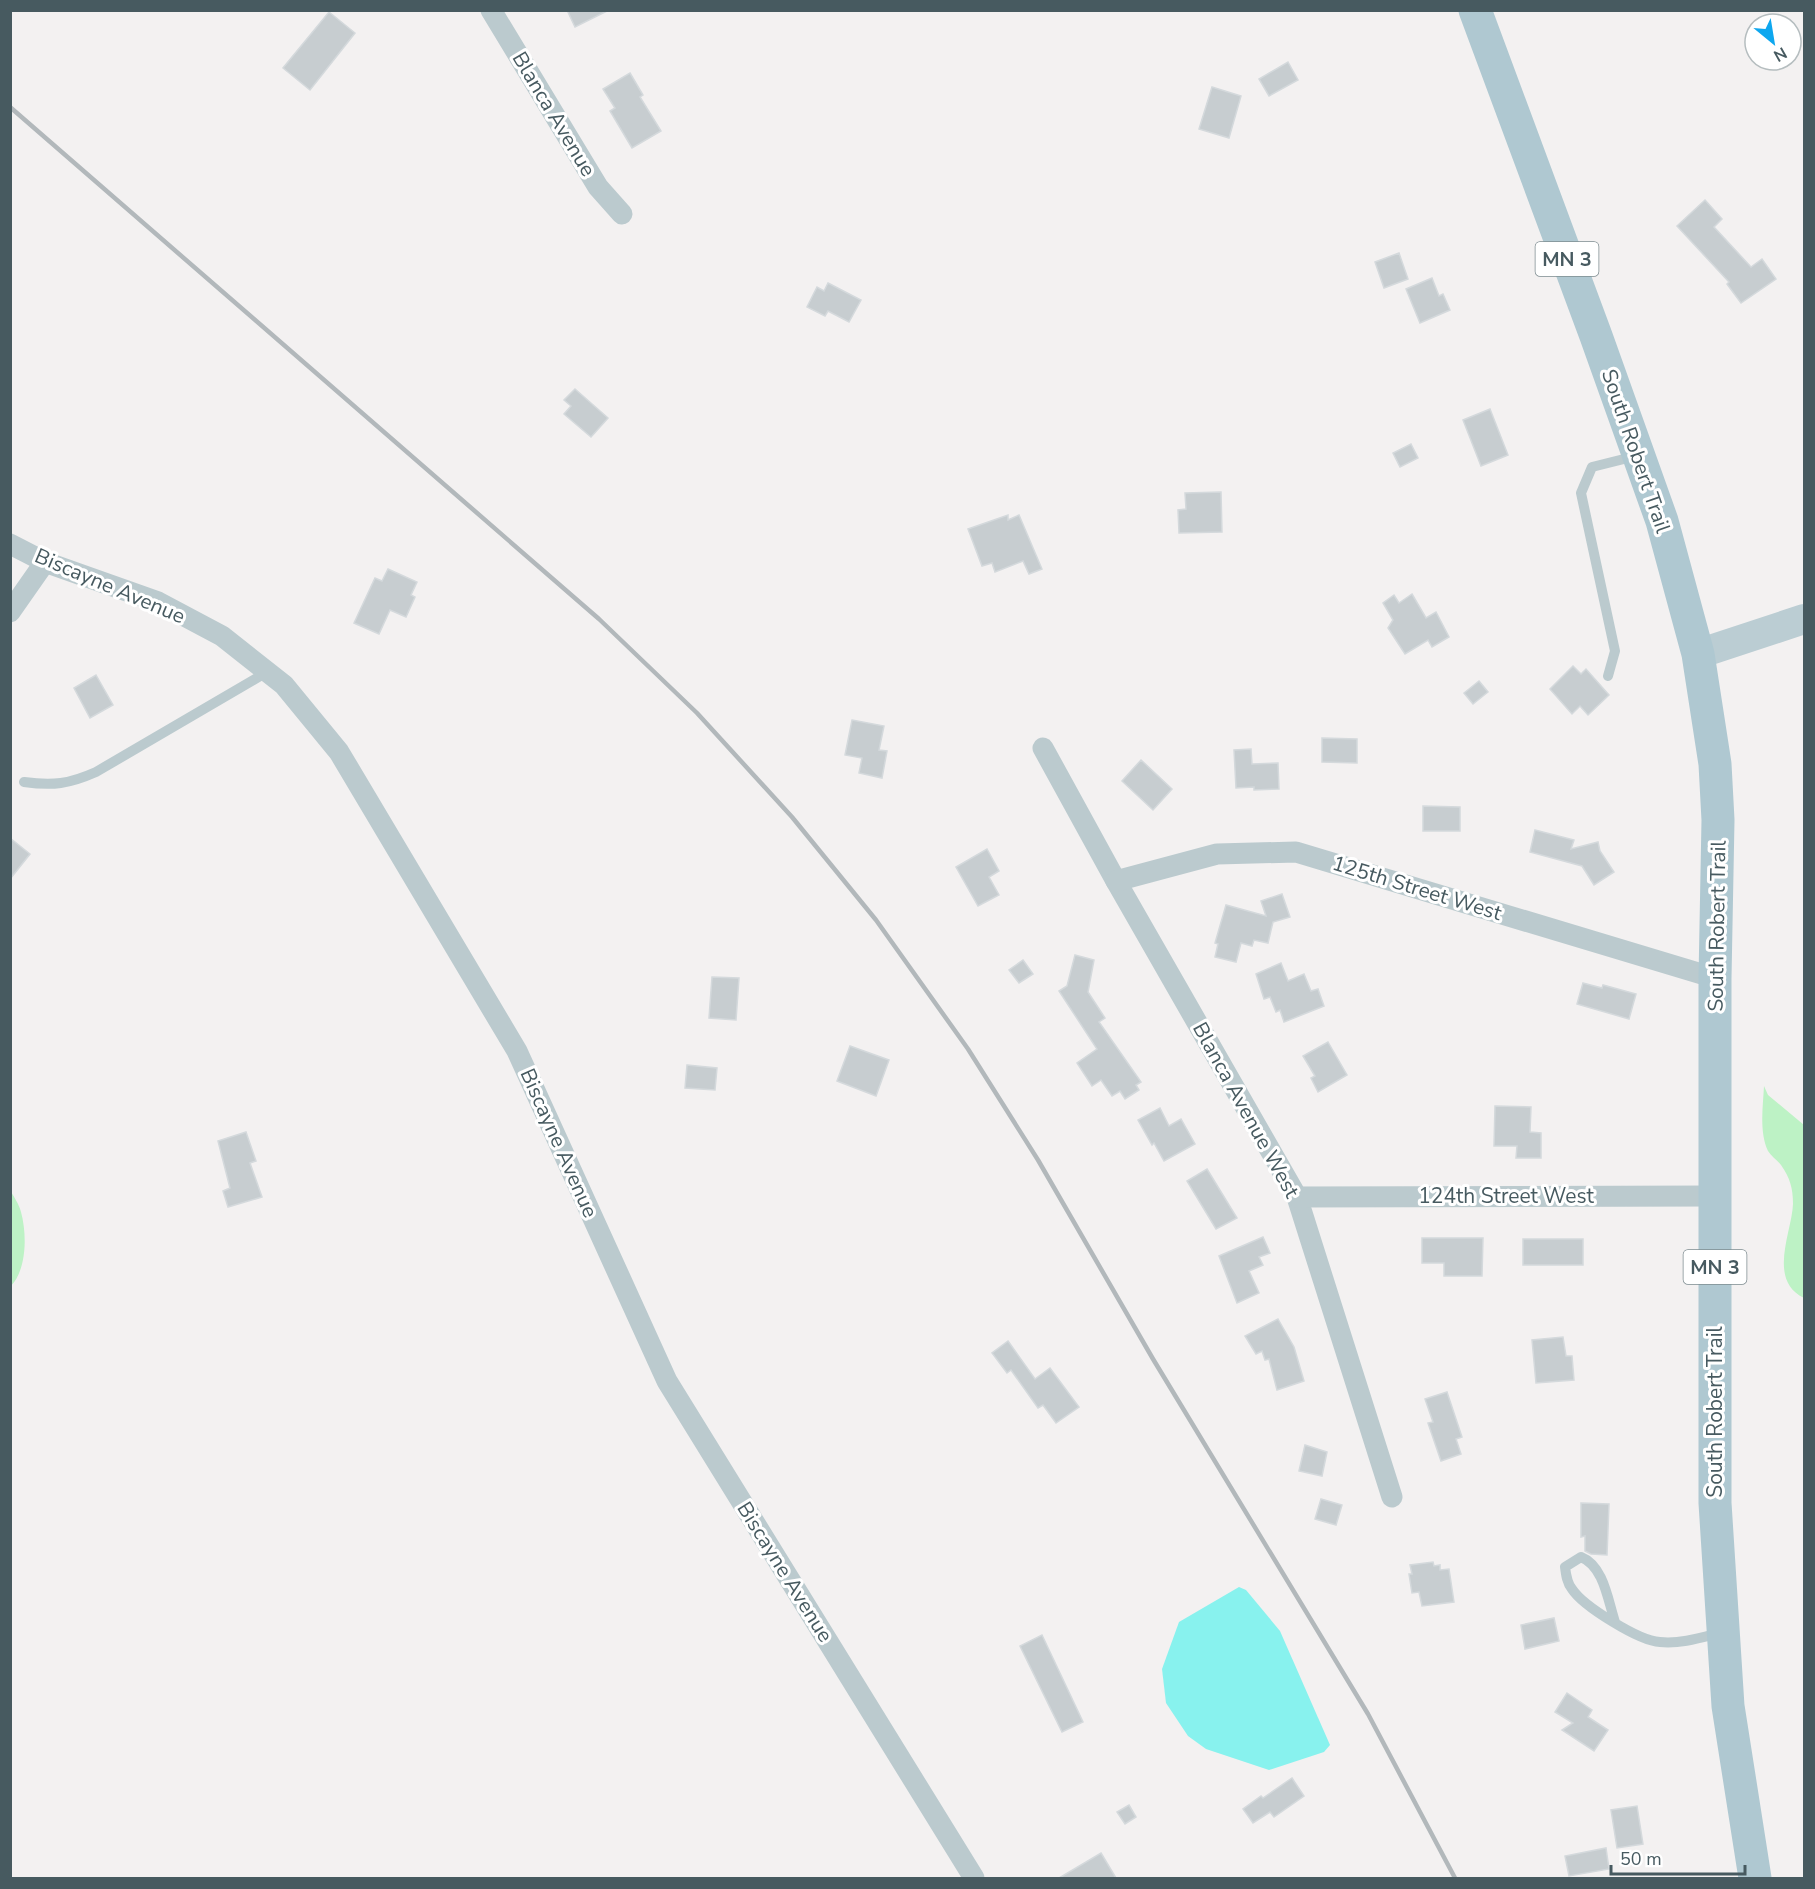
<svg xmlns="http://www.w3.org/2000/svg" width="1815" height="1889" font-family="'Nunito Sans',sans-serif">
  <rect width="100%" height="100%" fill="#f3f1f1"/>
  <!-- green -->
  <g fill="#bdf2c5">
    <path d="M1764,1086L1768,1095L1804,1125V1298C1767,1280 1792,1232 1793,1204C1793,1188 1790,1178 1781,1165C1777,1160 1771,1156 1768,1151C1759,1132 1763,1106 1764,1086Z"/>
    <path d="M10,1190C14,1197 19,1204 21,1212C27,1234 27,1269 11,1286Z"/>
  </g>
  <!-- water -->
  <path fill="#88f2ee" d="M1239,1587L1246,1590L1280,1631L1330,1745L1324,1752L1269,1770L1206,1749L1188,1736L1166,1703L1162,1669L1179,1622Z"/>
  <!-- building -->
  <g fill="#c7cdd0" stroke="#d4d9dc" stroke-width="1.5">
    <path d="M567,10H609L575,27Z"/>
    <path d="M329,12L355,33L310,90L283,68Z"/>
    <path d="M1288,62L1298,80L1269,96L1259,79Z"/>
    <path d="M630,73L643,95L640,97L661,131L632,148L610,111L615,108L603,89Z"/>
    <path d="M1212,87L1241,96L1229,138L1199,129Z"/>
    <path d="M1705,200L1722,219L1714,227L1751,267L1762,259L1776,279L1741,303L1727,284L1729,282L1677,226Z"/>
    <path d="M1399,253L1408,279L1384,288L1375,262Z"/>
    <path d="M1432,278L1439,296L1443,294L1450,310L1420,323L1406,289Z"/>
    <path d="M828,283L861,300L849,322L828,311L825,316L807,307L817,287L824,291Z"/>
    <path d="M575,389L608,418L591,437L564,414L571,406L564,400Z"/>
    <path d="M1490,409L1508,455L1481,466L1463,420Z"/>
    <path d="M1411,444L1418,458L1400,467L1393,453Z"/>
    <path d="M1221,492L1222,532L1179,533L1178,510L1186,509L1185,493Z"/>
    <path d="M1008,515V520L1019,515L1042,569L1029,574L1023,561L995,572L992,563L982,566L968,529Z"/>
    <path d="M388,569L417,582L411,595L415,597L406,617L390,610L379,634L354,623L375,578L382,581Z"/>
    <path d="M1412,594L1426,618L1436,612L1449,637L1432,647L1428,640L1405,654L1388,628L1393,620L1383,603L1394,595L1399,603Z"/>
    <path d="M1573,666L1581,674L1586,669L1609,695L1588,715L1580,706L1572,714L1550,689Z"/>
    <path d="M96,675L113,705L90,718L74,688Z"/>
    <path d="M1479,681L1488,692L1473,704L1464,693Z"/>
    <path d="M852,720L884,726L879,750L887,751L882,778L859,773L862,758L845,755Z"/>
    <path d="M1322,738L1357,739V763L1322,762Z"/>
    <path d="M1251,749L1252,764L1278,763L1279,789L1254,790V787L1236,788L1234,750Z"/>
    <path d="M1141,760L1172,789L1153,810L1122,781Z"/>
    <path d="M1423,806L1460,807V831H1423Z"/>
    <path d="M1535,830L1574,840L1571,849L1598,842L1600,851L1614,872L1594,885L1582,866L1530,852Z"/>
    <path d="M10,838L30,854L10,879Z"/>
    <path d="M987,849L999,871L989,877L999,895L978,906L956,867Z"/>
    <path d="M1282,894L1290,917L1273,922L1268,943L1254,940L1252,946L1241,943L1236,962L1215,957L1218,944L1215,943L1226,905L1266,916L1261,901Z"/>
    <path d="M1075,955L1094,960L1088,992L1105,1018L1099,1022L1141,1082L1136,1085L1139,1090L1125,1099L1120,1091L1112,1096L1101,1080L1092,1086L1077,1063L1097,1049L1059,991L1067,986Z"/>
    <path d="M1023,960L1033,974L1019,983L1009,970Z"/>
    <path d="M1281,963L1288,981L1304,974L1311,991L1318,989L1324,1006L1284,1022L1280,1010L1276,1012L1270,997L1264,999L1256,974Z"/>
    <path d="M712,977L739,978L736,1020L709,1018Z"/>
    <path d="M1583,983L1602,988L1603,985L1636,994L1629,1019L1577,1004Z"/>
    <path d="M1328,1042L1347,1075L1318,1092L1311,1078L1315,1076L1303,1056Z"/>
    <path d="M850,1046L889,1060L876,1096L837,1081Z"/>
    <path d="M687,1065L717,1068L715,1090L685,1088Z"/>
    <path d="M1495,1106L1531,1107L1530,1132L1541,1133V1158H1516L1517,1146H1494Z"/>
    <path d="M1160,1108L1169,1126L1181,1119L1195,1144L1164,1161L1154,1143L1152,1145L1138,1120Z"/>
    <path d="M246,1132L256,1161L250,1163L262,1197L228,1207L223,1191L230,1188L218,1141Z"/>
    <path d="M1207,1169L1237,1218L1216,1229L1187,1181Z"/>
    <path d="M1263,1237L1270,1253L1259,1257L1263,1265L1249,1271L1259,1293L1237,1303L1219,1256Z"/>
    <path d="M1422,1238H1483L1482,1276H1444V1263H1422Z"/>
    <rect x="1523" y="1239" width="60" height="26"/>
    <path d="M1278,1319L1294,1347L1304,1381L1277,1390L1269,1359L1265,1360L1262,1351L1256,1354L1245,1336Z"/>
    <path d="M1563,1337L1566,1356H1572L1574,1380L1536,1383L1532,1340Z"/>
    <path d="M1008,1341L1035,1379L1050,1368L1079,1407L1056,1423L1043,1405L1038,1408L1011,1370L1007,1373L992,1353Z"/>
    <path d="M1447,1392L1462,1437L1456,1439L1461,1454L1441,1461L1428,1423L1433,1422L1425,1399Z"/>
    <path d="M1305,1445L1327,1452L1322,1476L1299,1471Z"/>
    <path d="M1321,1499L1342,1505L1336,1525L1315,1519Z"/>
    <path d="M1581,1503L1609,1504L1607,1555L1591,1554L1585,1551V1536L1581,1537Z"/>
    <path d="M1433,1562L1434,1566L1440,1565V1570L1449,1569L1454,1602L1422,1606L1419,1592L1412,1593L1409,1574H1412L1410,1565Z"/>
    <path d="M1554,1618L1559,1641L1525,1649L1521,1625Z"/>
    <path d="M1042,1635L1083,1722L1062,1732L1020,1646Z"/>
    <path d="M1567,1693L1592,1710L1588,1717L1608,1730L1594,1751L1562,1730L1573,1723L1555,1712Z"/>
    <path d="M1292,1778L1304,1796L1274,1817L1270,1812L1253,1823L1243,1809L1261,1796L1263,1798Z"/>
    <path d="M1129,1805L1136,1817L1125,1824L1117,1812Z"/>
    <path d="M1637,1806L1643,1844L1617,1848L1611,1810Z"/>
    <path d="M1606,1848L1609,1869L1569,1876L1565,1856Z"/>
    <path d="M1101,1853L1116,1878H1059Z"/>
  </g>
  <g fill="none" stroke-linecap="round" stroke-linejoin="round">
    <!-- lane -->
    <g stroke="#bbcace" stroke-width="10">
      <path d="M1608,676L1615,651L1581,493L1592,467L1636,456"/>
      <path d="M24,782C53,786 69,784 96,772L267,672"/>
      <path d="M1615,1622C1608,1601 1604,1566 1581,1557L1565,1567C1566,1575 1567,1583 1572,1589C1583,1606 1639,1641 1660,1642C1680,1644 1700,1638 1720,1633"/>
    </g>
    <!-- street -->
    <g stroke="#bbcace" stroke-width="21">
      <path d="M491,10L598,187L622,214"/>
      <path d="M10,544L45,562L158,602L222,636L284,685L339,752L517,1051L667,1381L974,1878"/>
      <path d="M10,612L45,562"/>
      <path d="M1043,748L1116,881L1297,1197L1392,1497"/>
      <path d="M1116,881L1217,854L1296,852L1715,978"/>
      <path d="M1297,1197L1715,1196"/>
    </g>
    <!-- secondary -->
    <path stroke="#bbcdd3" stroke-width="30" d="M1698,654L1804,619"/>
    <!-- primary -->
    <path stroke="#afc8d1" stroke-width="33" d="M1475,10L1596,336L1662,521L1698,654L1715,764L1718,820L1715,978V1503L1728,1706L1755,1878"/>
    <!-- rail -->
    <path stroke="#b2b8bb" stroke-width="4.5" d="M10,107L599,619L697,713L792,817L876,920L968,1049L1038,1160L1153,1359L1368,1714L1455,1878"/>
  </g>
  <g text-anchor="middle" stroke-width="6" stroke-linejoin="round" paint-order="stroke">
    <!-- shield labels -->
    <g fill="#fff" stroke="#7e8c90" stroke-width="1.5">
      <rect x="1535.5" y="242" width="63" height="34" rx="4.5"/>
      <rect x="1683.5" y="1250" width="63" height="34" rx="4.5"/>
    </g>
    <g font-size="20" font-weight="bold" fill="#475a60">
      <text x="1567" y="266">MN 3</text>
      <text x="1715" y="1274">MN 3</text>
    </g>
    <!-- street labels -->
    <g font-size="21" fill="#475a60" stroke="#fff">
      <text transform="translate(554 114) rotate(59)" y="7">Blanca Avenue</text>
      <text transform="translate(1636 451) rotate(71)" y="7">South Robert Trail</text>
      <text transform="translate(110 586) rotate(23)" y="7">Biscayne Avenue</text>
      <text transform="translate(1417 888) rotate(17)" y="7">125th Street West</text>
      <text transform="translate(1717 926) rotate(-89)" y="7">South Robert Trail</text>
      <text transform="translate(1246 1110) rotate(61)" y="7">Blanca Avenue West</text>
      <text transform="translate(559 1143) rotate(66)" y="7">Biscayne Avenue</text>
      <text x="1506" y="1203">124th Street West</text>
      <text transform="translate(1715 1412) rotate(-90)" y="7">South Robert Trail</text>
      <text transform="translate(785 1572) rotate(58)" y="7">Biscayne Avenue</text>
    </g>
  </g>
  <!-- border -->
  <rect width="1815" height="1889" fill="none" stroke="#475a60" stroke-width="24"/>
  <!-- north arrow -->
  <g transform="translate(1773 42) rotate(150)"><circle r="28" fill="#ffffff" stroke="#b5bdbf" stroke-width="1.5"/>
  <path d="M0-4.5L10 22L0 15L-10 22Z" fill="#0ea7ef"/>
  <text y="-9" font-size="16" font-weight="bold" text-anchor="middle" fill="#475a60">N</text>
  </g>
  <!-- scale -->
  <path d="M1611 1865v9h134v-9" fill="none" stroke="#475a60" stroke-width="3"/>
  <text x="1620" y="1865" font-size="18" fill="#475a60" stroke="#ffffff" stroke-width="4.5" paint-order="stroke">50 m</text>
</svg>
